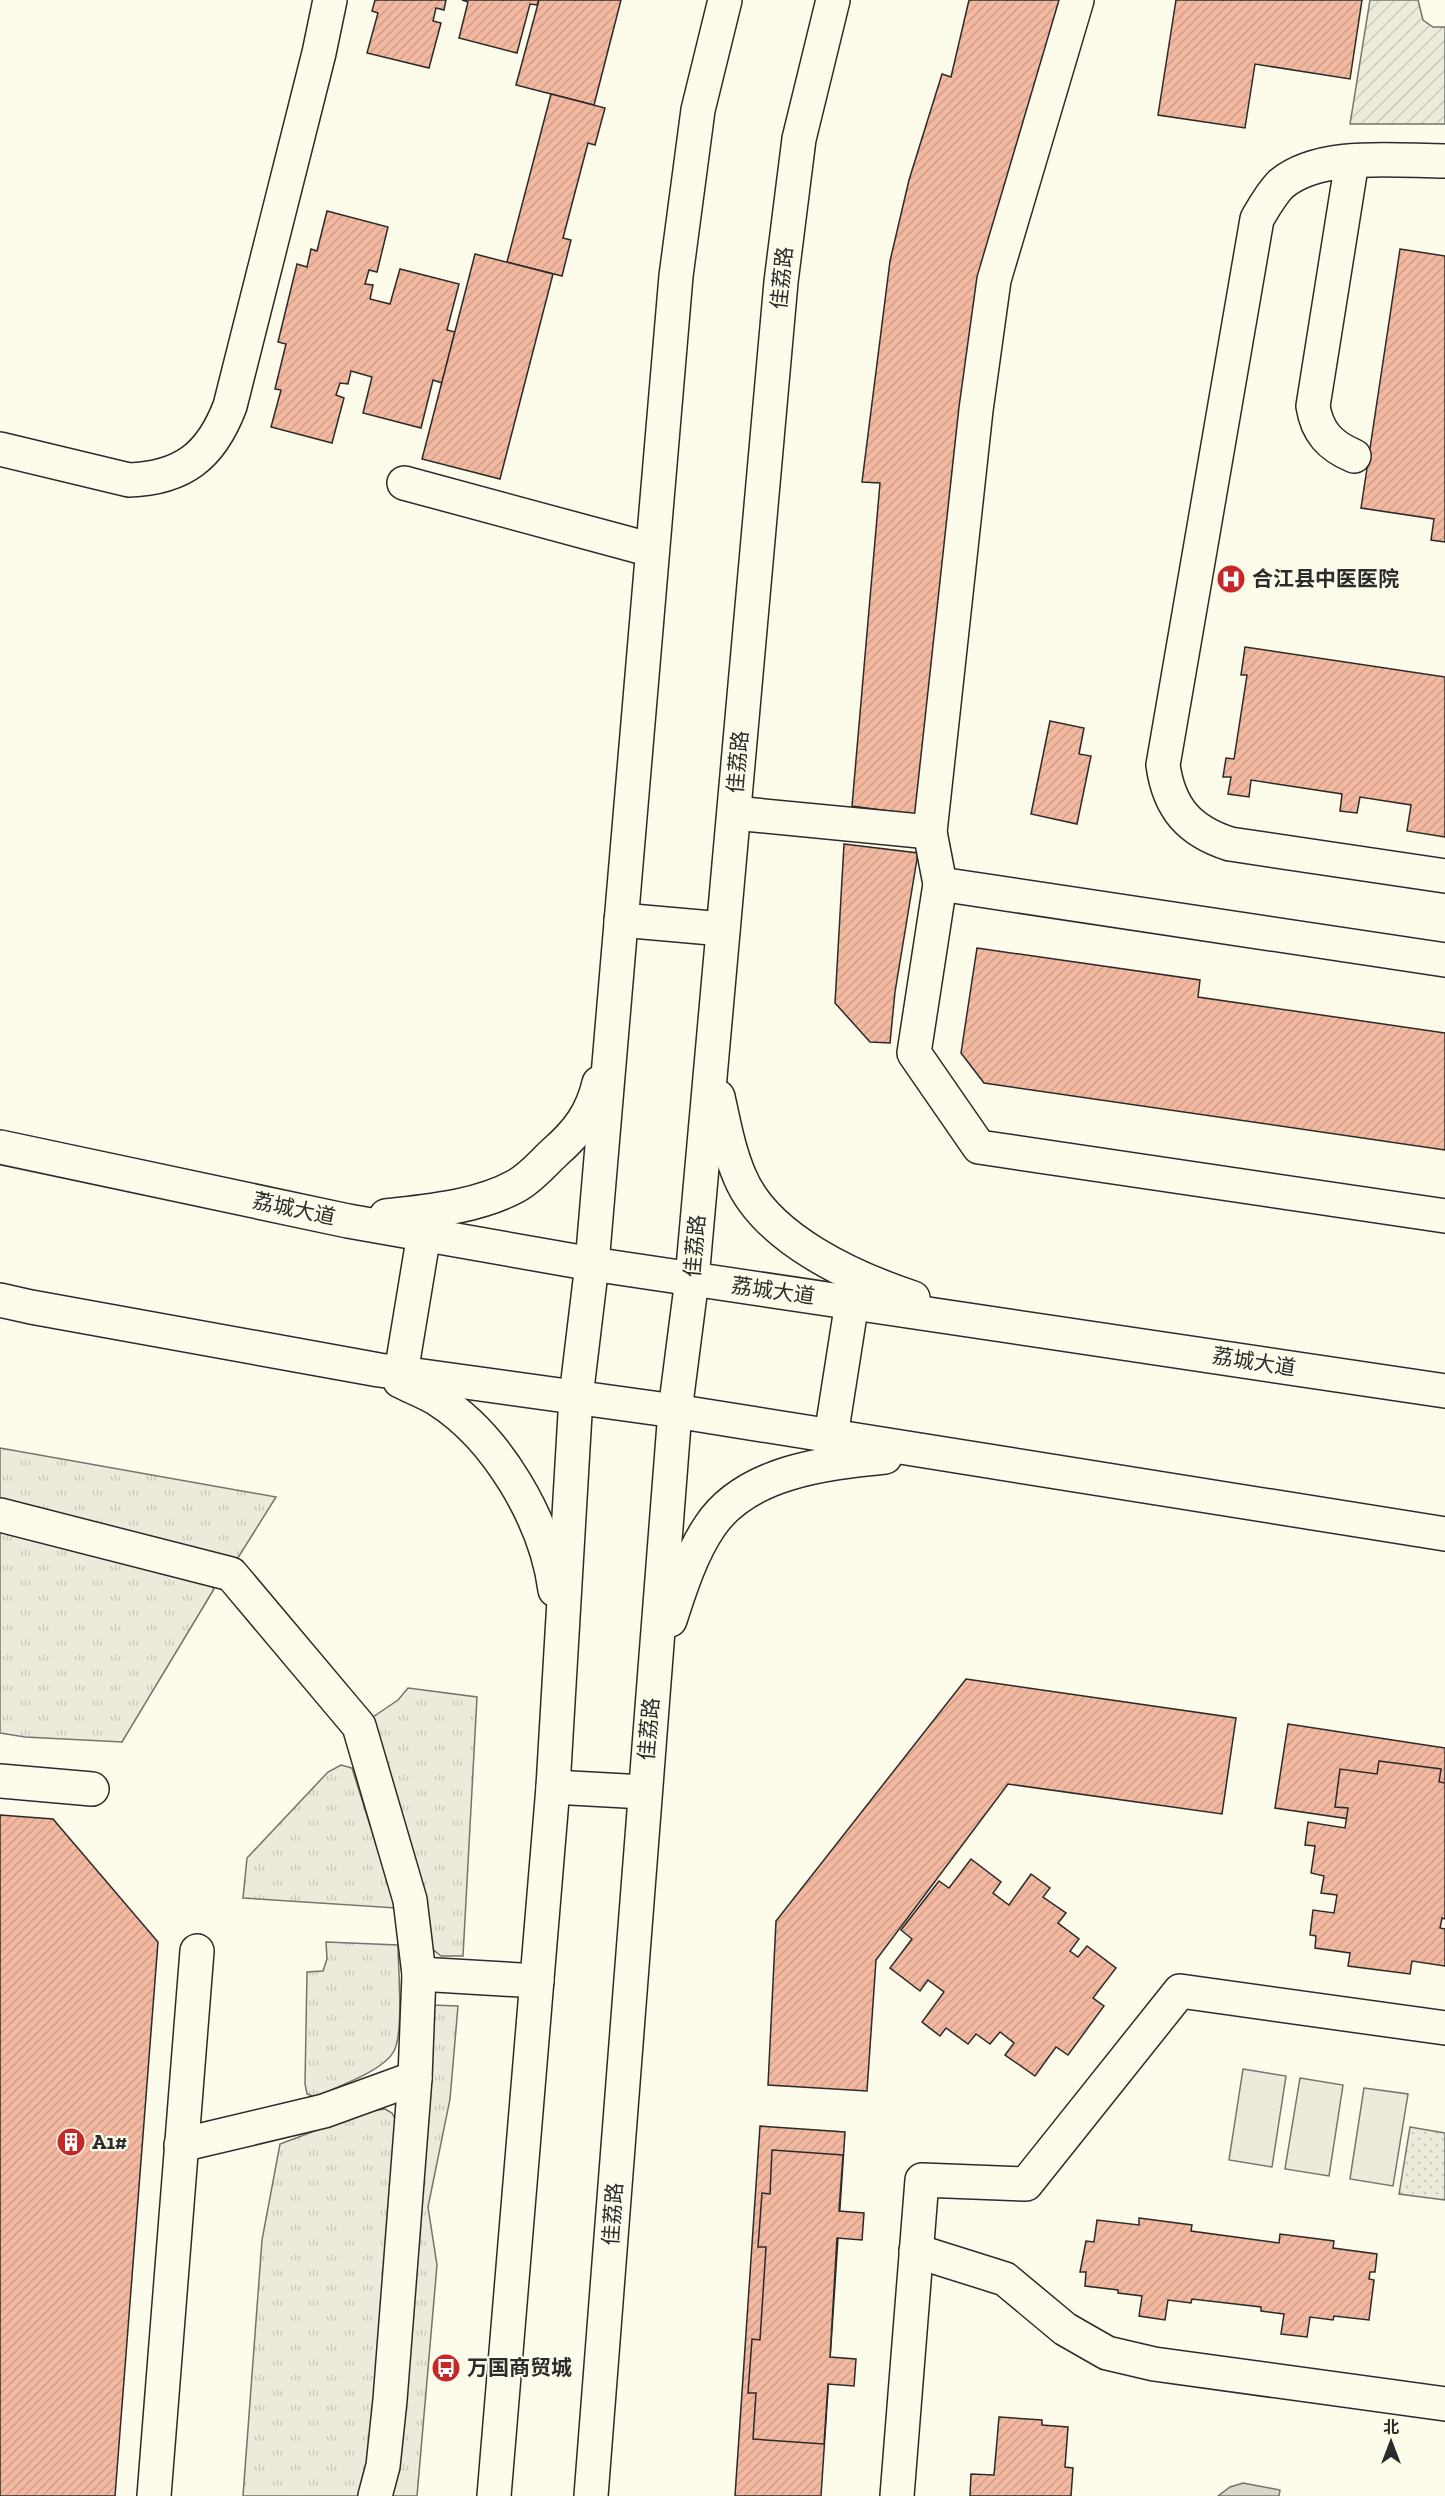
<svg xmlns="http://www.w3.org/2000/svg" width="1445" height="2496" font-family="'Zilla Slab','Noto Sans SC',serif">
  <defs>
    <pattern id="grass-tufts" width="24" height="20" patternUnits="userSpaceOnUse" patternTransform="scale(1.5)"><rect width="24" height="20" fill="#ecebdb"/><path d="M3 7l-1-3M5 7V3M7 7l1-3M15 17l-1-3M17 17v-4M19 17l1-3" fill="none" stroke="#cbcabc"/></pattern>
    <pattern id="park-dots" width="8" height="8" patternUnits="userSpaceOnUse" patternTransform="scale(1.5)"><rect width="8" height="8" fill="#ecebdb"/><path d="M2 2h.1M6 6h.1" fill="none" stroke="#cbcabc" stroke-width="1.8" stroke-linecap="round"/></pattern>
    <pattern id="garden-furrows" width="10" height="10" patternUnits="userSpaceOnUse" patternTransform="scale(1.5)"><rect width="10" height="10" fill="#ecebdb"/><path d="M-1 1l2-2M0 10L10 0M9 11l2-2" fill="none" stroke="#cbcabc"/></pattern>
    <pattern id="building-hatch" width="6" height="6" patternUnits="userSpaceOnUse" patternTransform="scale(1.5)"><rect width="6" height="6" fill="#f2b8a0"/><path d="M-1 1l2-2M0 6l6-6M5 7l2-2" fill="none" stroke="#d09e8a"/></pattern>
  </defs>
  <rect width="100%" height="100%" fill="#fdfbea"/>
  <!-- grass -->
  <g fill="url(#grass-tufts)" stroke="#74746e" stroke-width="1.5">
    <path d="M0,1448L276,1497L236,1561L0,1501Z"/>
    <path d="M0,1528L203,1578L214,1589L122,1742L25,1737L0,1733Z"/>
    <path d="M408,1688L477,1697L463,1956H441L431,1948L419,1877L373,1717L398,1700Z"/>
    <path d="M341,1765L352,1768L396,1908L243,1898L247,1858L328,1772Z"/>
    <path d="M326,1942L398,1945C398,1967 404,2032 394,2051C384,2071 336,2087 315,2097L307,2094L305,2084L307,1972L323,1971L327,1959Z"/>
    <path d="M431,2005L458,2006L450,2099L428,2207L437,2265L417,2496H387Z"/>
    <path d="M385,2109L392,2113L400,2129L365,2496H243L262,2240L280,2144L365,2112Z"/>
  </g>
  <!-- park -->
  <path fill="url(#park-dots)" stroke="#74746e" stroke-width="1.5" d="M1410,2127L1445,2133V2200L1399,2194Z"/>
  <!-- garden -->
  <path fill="url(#garden-furrows)" stroke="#74746e" stroke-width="1.5" d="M1370,0H1418L1423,20L1433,27H1445V124H1350Z"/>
  <!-- pitch -->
  <g fill="#ecebdb" stroke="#74746e" stroke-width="1.5">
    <path d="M1243,2069L1286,2076L1272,2167L1229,2160Z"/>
    <path d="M1300,2078L1343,2085L1329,2176L1285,2169Z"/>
    <path d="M1364,2088L1408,2094L1393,2186L1350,2179Z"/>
  </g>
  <!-- water -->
  <path fill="#d8d7c9" stroke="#74746e" stroke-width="1.5" d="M1243,2483L1280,2490L1279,2496H1218L1230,2487Z"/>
  <!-- building -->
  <g fill="url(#building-hatch)" stroke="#2b2b2b" stroke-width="1.5">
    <path d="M375,0H446L444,10L436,8L433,21L441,23L429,68L367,53L378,13L372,11Z"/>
    <path d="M462,0H539L537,5L530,4L517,53L459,38L468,2Z"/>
    <path d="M539,0H621L594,105L516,85Z"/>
    <path d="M969,0H1063L990,238L917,815L852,806L880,483L862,482L890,261L909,180L942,74L951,77Z"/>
    <path d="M1176,0H1362L1350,79L1255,64L1245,128L1158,115Z"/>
    <path d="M551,94L605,108L595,145L588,143L563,238L571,240L562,276L507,262Z"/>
    <path d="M327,211L388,227L377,272L369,270L365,284L373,285L370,299L390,304L400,269L459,284L447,330L455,332L442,383L433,380L421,428L363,413L372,377L351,371L348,384L340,383L336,395L344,398L332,443L271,427L281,390L275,389L286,344L278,342L297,264L307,267L311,249L317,251Z"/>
    <path d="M1400,249L1445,256V542L1431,540L1434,519L1361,508Z"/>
    <path d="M475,254L553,274L500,479L422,459Z"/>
    <path d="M1245,647L1445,677V837L1407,831L1411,805L1360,797L1357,813L1340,811L1342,794L1251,780L1249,797L1228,794L1231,777H1223L1226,758L1234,759L1247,675H1241Z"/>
    <path d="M1050,721L1084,728L1079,754L1091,756L1077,824L1031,814Z"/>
    <path d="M844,844L918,853L895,992L890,1043L870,1042L835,1003Z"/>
    <path d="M977,948L1200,980L1198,997L1445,1033V1150L984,1083L961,1053Z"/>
    <path d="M966,1679L1236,1718L1222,1814L1008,1784L876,1960L867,2091L768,2085L776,1921Z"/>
    <path d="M1288,1724L1445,1748V1853L1431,1831L1275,1808Z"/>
    <path d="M1379,1761L1441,1769L1439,1782L1445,1783V1919L1442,1918L1440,1928L1445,1929V1966L1412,1961L1410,1974L1348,1966L1350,1953L1315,1948L1316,1936L1310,1935L1313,1910L1334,1913L1337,1895L1321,1893L1324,1876L1311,1873L1315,1846L1305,1845L1308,1822L1345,1828L1348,1808L1335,1807L1340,1769L1377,1774Z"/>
    <path d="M0,1815L53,1819L158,1942L115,2496H0Z"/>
    <path d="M971,1859L1001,1882L993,1893L1009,1905L1031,1874L1050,1888L1043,1897L1066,1913L1058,1923L1079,1939L1070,1951L1078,1957L1087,1946L1116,1968L1093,1998L1104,2006L1068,2055L1056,2047L1035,2076L1005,2055L1014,2043L1000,2032L990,2044L976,2034L968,2044L946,2028L940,2036L922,2022L944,1992L928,1980L920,1991L890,1968L912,1939L901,1930L939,1881L949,1888Z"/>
    <path d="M760,2126L845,2132L821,2496H735Z"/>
    <path d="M772,2150L843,2155L839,2211L864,2213L862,2240L837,2238L830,2357L856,2359L854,2386L828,2384L824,2444L753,2439L756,2393H748L752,2339L760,2340L766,2247H758L762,2193L770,2194Z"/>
    <path d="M1139,2218L1192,2225L1191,2231L1279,2243L1280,2234L1334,2241L1333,2248L1377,2254L1375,2272H1370L1369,2279L1374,2280L1369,2320L1334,2316L1333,2320L1310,2317L1307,2337L1281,2334L1284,2314L1261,2311V2307L1192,2299L1191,2303L1168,2300L1165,2320L1139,2316L1142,2296L1118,2293V2290L1085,2286L1086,2272H1080L1086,2241L1094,2242L1097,2220L1139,2225Z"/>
    <path d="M999,2417L1042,2420V2425L1068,2427L1065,2467L1073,2468L1071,2496H970L971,2474L994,2475Z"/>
  </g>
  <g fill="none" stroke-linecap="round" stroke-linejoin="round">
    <!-- minor casing -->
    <g stroke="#2b2b2b" stroke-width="36">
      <g id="minor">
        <path d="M1077,0L994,280L976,410L930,832L940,884L914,1053L979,1147L1445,1216"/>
        <path d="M1352,161L1313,406C1317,432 1330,446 1354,456"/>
        <path d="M1445,161C1396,161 1321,151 1281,184C1271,194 1264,207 1257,219L1163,765C1169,808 1189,831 1230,844L1445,876"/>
        <path d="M0,449L129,480C183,478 211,456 230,406L319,53L330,0"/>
        <path d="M404,483L652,550"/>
        <path d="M734,813L930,832"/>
        <path d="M940,884L1445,960"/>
        <path d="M0,1515L231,1574L359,1726L410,1900L419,1974L415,2078L390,2400L383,2466L375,2496"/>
        <path d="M0,1781L92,1789"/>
        <path d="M419,1974L537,1981"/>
        <path d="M181,2145L324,2111L415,2078"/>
        <path d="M916,2251L1005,2279L1065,2329L1107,2353L1154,2364L1445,2404"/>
        <path d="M154,2496L197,1951"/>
        <path d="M897,2496L922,2180L1026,2184L1180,1991L1445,2028"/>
      </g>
    </g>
    <!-- major casing -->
    <g stroke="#2b2b2b" stroke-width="36">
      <g id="major">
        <path d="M621,920L723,929"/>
        <path d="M718,1097C724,1124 729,1152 740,1177C766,1239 853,1278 913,1298"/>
        <path d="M0,1147L348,1221L592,1264L1445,1391"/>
        <path d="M386,1216C429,1211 478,1207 516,1186C531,1178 543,1163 555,1152C578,1132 592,1113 599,1083"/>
        <path d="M0,1300L31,1307L379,1370L675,1411L1445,1534"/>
        <path d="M401,1373L424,1234"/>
        <path d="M400,1381C412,1387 425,1392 437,1399C497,1437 546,1520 555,1590"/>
        <path d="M831,1436L852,1302"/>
        <path d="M670,1620C680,1589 691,1554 710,1526C746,1472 825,1463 885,1457"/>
        <path d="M553,1787L644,1792"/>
        <path d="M494,2496L553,1787L576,1397L592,1264L676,276L698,110L725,0"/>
        <path d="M591,2496L675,1411L692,1279L781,282L799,139L833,0"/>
      </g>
    </g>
    <!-- minor -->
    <use href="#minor" stroke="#fdfbea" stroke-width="33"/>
    <!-- major -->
    <use href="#major" stroke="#fdfbea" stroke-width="33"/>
  </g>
  <!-- icons -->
  <defs>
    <g id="hospital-disc" transform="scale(1.5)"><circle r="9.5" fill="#c62828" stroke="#fdfbea"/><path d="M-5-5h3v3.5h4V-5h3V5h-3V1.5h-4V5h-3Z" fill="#fff"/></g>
    <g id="building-disc" transform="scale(1.5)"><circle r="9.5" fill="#c62828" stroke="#fdfbea"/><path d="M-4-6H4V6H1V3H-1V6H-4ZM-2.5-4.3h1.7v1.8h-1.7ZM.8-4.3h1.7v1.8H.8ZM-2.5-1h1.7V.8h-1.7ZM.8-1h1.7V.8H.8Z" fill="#fff"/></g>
    <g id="bus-disc" transform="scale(1.5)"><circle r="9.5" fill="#c62828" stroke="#fdfbea"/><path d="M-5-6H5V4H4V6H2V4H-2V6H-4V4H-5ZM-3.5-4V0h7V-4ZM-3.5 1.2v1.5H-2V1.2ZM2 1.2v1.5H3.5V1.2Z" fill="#fff"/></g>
  </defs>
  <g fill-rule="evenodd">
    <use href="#hospital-disc" x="1231" y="579"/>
    <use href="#building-disc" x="71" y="2142"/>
    <use href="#bus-disc" x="446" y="2368"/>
  </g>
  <g text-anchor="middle" stroke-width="4.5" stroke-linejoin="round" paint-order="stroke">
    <!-- street labels -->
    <g font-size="21" fill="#2b2b2b" stroke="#fdfbea">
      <text transform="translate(782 278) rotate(-84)" y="7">佳荔路</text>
      <text transform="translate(738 762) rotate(-85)" y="7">佳荔路</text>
      <text transform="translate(294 1209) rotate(12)" y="7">荔城大道</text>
      <text transform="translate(695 1246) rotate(-85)" y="7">佳荔路</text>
      <text transform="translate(773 1291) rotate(8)" y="7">荔城大道</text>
      <text transform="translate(1254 1362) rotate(9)" y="7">荔城大道</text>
      <text transform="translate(649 1729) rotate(-85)" y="7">佳荔路</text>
      <text transform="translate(613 2214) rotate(-86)" y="7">佳荔路</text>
    </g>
    <!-- poi labels -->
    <g font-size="21" font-weight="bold" fill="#2b2b2b" stroke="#fdfbea" text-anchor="start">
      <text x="1252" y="586">合江县中医医院</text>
      <text x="92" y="2149">A1#</text>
      <text x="467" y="2375">万国商贸城</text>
    </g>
  </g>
  <!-- north arrow -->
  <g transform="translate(1391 2442)" stroke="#fdfbea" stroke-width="4.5" paint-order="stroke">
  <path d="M0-4.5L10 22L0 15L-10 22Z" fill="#2b2b2b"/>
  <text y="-9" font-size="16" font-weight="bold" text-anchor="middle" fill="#2b2b2b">北</text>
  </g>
</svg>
